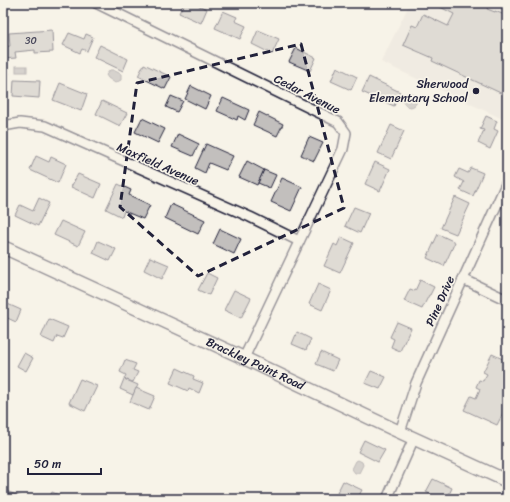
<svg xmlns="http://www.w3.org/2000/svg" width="510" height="502" font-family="Sriracha,sans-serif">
  <rect width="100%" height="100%" fill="#f7f3e8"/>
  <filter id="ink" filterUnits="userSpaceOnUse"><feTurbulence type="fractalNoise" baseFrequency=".025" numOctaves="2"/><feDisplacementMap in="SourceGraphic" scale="8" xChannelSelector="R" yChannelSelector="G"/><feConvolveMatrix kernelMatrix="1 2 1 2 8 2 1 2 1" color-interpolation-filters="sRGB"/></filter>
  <g filter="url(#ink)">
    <!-- built -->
    <path fill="#e7e3db" d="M410,3H507V121L381,62Z"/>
    <!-- water -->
    <g fill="#aeabad" stroke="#76747f">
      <rect x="16" y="66" width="11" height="6"/>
      <path d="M110,70H113L121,74V80L115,83L108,78L106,75Z"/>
      <circle cx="410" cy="100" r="7"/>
      <path d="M358,460L362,462L363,465L359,473H355L352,469L356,461Z"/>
    </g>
    <!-- building -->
    <g fill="#c2bfbd" stroke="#22223b">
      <path d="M184,3H199L197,5L207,9L201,23L179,13Z"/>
      <path d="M439,3H489L487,9L495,12V11L507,16V96L432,61L433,58L403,45L412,25L417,27L423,14L448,26L454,14L438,6Z"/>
      <path d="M223,11L237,17L235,21L246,26L240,39L215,28Z"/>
      <path d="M52,30L53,52L35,53V50L15,52L16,58L3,59V47L10,46L9,33Z"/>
      <path d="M258,30L279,39L272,54L252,44Z"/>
      <path d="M69,33L84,39L86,34L93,37L87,51L82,49L80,53L63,45Z"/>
      <path d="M100,45L128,59L123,71L94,57Z"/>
      <path d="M296,48L316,58L310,71L289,62Z"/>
      <path d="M144,64L171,77L165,89L138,76Z"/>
      <path d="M337,67L357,77L351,90L331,81Z"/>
      <path d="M3,71L9,73L3,88Z"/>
      <path d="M369,77L400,92L394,106L362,92Z"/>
      <path d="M14,80L40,81L39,98L13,96Z"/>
      <path d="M60,83L87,94L81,111L53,100Z"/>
      <path d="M191,86L211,96L205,109L185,99Z"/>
      <path d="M171,96L183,101L177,112L166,107Z"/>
      <path d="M223,98L249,110L245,120L238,116L237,120L217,111Z"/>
      <path d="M102,101L127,113L120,126L96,114Z"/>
      <path d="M259,112L283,124L277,136L253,125Z"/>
      <path d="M486,116L497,121L494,129L498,131L490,149L478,143L484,130L480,129Z"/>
      <path d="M142,118L165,129L158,143L135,132Z"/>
      <path d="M391,125L404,131L391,159L378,153Z"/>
      <path d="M178,134L199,144L193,156L172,147Z"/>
      <path d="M309,137L323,143L314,161L301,155Z"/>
      <path d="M206,144L233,156L226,170L209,163L205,173L195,168Z"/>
      <path d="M36,156L49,162L51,157L66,164L58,183L30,170Z"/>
      <path d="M247,161L264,170L257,185L239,177Z"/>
      <path d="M375,162L390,169L380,191L365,184Z"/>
      <path d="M471,168L483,173L473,196L460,190L464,182L455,177L459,169L468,173Z"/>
      <path d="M264,170L276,175L270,188L258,183Z"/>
      <path d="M78,174L101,184L95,198L71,187Z"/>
      <path d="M282,178L302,187L291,211L271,202Z"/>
      <path d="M118,184L131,190L129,195L150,205L143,219L124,211L122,217L106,209Z"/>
      <path d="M455,197L470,204L456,234L441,228Z"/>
      <path d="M39,198L49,203L38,226L15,215L20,205L33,211Z"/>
      <path d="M171,204L205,220L198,234L165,218Z"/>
      <path d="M354,207L369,213L360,233L345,226Z"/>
      <path d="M61,221L85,232L78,246L54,235Z"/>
      <path d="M220,229L241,239L234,254L213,244Z"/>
      <path d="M438,234L455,242L444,266L427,258Z"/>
      <path d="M341,237L354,243L340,273L324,266L334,244L337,246Z"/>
      <path d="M98,241L116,249L110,261L93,253Z"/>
      <path d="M150,257L169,265L162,279L144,270Z"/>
      <path d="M207,273L217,278L209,295L198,290Z"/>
      <path d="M420,280L434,287L430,295H429L422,309L404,301L410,289L415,291Z"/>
      <path d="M318,284L331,290L322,310L309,304Z"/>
      <path d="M234,290L251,298L241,318L224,310Z"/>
      <path d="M3,302L21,310L16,322L3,316Z"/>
      <path d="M49,319L68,327L63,338L57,336L54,343L41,337Z"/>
      <path d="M397,322L411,328L400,351L391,347L394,339L390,337Z"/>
      <path d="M297,332L311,339L306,350L292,344Z"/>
      <path d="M321,352L338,360L333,371L316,364Z"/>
      <path d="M24,353L33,358L26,371L17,366Z"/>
      <path d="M492,354L507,361V405L497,425L464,410L471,396L476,398L480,389L476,387L479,380L483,381L487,374L483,372Z"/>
      <path d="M125,360L136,364L133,370L138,372L133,382L124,379L126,375L120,372Z"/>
      <path d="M177,368L194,376L193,379L203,383L199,393L189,388L188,391L170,383Z"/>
      <path d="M371,371L386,377L380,389L365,383Z"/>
      <path d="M80,379L97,386L85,411L69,403Z"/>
      <path d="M124,379L138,385L133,395L120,389Z"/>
      <path d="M136,388L155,396L149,410L130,402Z"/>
      <path d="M364,440L385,450L378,462L358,452Z"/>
      <path d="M433,479L452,488L447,499H440L426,492Z"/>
      <path d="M343,481L362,490L357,499H339L341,495L337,493Z"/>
      <path d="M4,490L23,498V499H3Z"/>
      <path d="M52,492L68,499H49Z"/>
    </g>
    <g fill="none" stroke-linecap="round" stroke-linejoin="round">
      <!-- minor casing -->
      <g stroke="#22223b" stroke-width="12">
        <g id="minor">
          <path d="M96,3L338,122L346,133L343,149L244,358"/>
          <path d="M3,126L20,123L45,126L250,217L299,241"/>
          <path d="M463,279L507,300"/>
          <path d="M400,432L416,383L507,182"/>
          <path d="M387,499L414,438"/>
        </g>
      </g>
      <!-- secondary casing -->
      <g stroke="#22223b" stroke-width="15">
        <g id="secondary">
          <path id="s1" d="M3,247L244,358L391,428L507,481"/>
        </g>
      </g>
      <!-- minor -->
      <use href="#minor" stroke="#f7f3e8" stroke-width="9"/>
      <!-- secondary -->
      <use href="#secondary" stroke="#f7f3e8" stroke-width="12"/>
    </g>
  </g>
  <!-- marked area -->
  <path d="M0 0H510V502H0ZM301,44L344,208L198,276L120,207L137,83Z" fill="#f7f3e8" fill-opacity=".55" fill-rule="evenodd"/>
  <path fill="none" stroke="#22223b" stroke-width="3" stroke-dasharray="8 5" stroke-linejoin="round" d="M301,44L344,208L198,276L120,207L137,83Z"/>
  <!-- markers -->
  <circle fill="#22223b" stroke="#f7f3e8" stroke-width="1.5" cx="476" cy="91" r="4"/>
  <g text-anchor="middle" stroke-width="3.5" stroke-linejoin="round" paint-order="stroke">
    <!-- number labels -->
    <g font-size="10" fill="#4a495c">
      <text x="31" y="44">30</text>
    </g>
    <!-- poi labels -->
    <g font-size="12" fill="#22223b" stroke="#f7f3e8" text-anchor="end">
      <text x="468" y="88">Sherwood<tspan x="468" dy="14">Elementary School</tspan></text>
    </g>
    <!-- street labels -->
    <g font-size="12" fill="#22223b" stroke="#f7f3e8">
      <text transform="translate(307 94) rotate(27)" y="4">Cedar Avenue</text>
      <text transform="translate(158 164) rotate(24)" y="4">Maxfield Avenue</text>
      <text transform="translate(440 301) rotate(-66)" y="4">Pine Drive</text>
      <text dy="4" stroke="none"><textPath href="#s1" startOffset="278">Brackley Point Road</textPath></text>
    </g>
  </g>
  <!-- margin -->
  <rect width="510" height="502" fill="none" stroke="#f7f3e8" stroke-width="16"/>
  <rect x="8" y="8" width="494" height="486" fill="none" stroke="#22223b" stroke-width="1.5" filter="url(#ink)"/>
  <!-- scale -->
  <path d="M28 468v6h73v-6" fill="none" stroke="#22223b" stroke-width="2"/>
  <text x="34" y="468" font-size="12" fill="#22223b" stroke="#f7f3e8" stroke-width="3" paint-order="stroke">50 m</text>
</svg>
